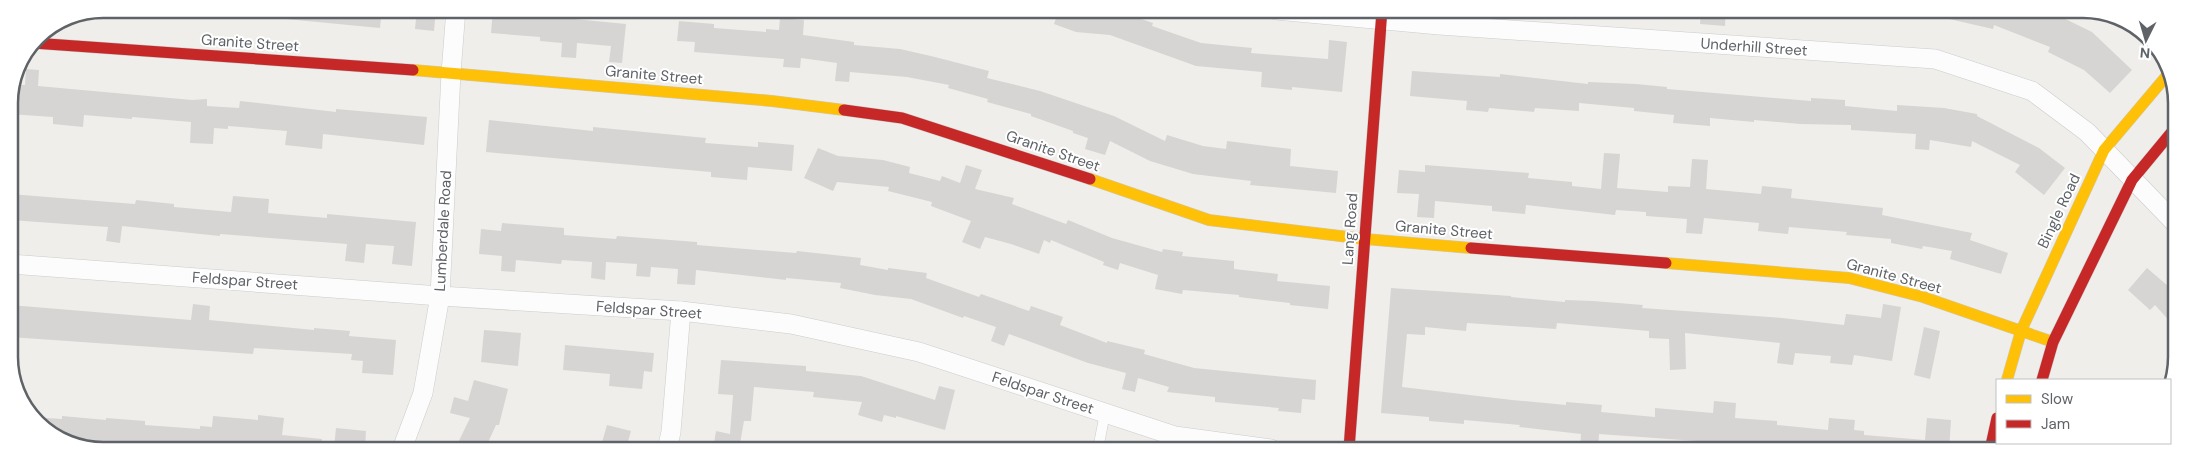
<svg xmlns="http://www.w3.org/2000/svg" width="2186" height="459" font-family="'DM Sans',sans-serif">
  <rect width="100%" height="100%" fill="#efeeea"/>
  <!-- building -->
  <g fill="#d6d5d3">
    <path d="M286,9H382L380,28L286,19Z"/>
    <path d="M417,9H436L434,31L415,29Z"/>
    <path d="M493,9L542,12V9H565L564,18L626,24L622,63L609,62L611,46L577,43L576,58L561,57L562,43L540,41V37L491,33Z"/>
    <path d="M1059,10H1115L1153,23L1152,26L1201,43L1252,48L1251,53L1328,59L1329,40L1347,42L1342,92L1292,87V90L1261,87L1262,72L1196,66L1110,35L1076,32L1054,24Z"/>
    <path d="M1701,10H1726L1725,26L1700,24Z"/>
    <path d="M1937,10H2047L2092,32L2132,70L2110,93L2084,70L2048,52L2050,47L1994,25L1993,29L1936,16Z"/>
    <path d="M780,18L804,20L803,35L854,42V45L900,49L935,57L989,71L987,78L1040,91L1114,116L1165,141L1167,135L1203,146L1226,149L1227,141L1291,149L1290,166L1338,171L1336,193L1250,185L1251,181L1193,174L1150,161L1110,141L1105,155L1085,149L1088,138L1073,133V131L1031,116V114L987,102L988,99L948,88L949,85L907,77L850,72L849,82L835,81L837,63L801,58L800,68L783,67L784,59L694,52L695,42L677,41L679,21L714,24V28L766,32V29L779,30Z"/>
    <path d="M26,69L39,70L38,86L192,100L207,99V106L239,108L240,101L336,112V109L427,117L424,145L323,134L322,149L285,145L287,131L228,126V129L214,128L213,144L190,143L191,122L132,117V119L84,115L83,127L53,124V117L9,114V96L14,85H25Z"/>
    <path d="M1412,71L1500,77V74L1588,84V82L1636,84L1667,87V89L1811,101V98L1845,100V106L1897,111V105L1944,108L1977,114V116L2039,148L2065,168L2044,195L2015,172L2020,165L1972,141L1971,147L1930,140L1929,150L1915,149L1916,134L1851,130V125L1800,124L1754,120V122L1710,118V126L1673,123L1674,115L1634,111V108L1579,103V111L1535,108L1534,112L1489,108L1488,112L1466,110L1467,101L1410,96Z"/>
    <path d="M489,120L593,131V127L706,138L705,143L758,147V142L794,145L792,171L748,167L747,180L711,177V172L486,152Z"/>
    <path d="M818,148L838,156L883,160L910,167L909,173L940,181L942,176L960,183L966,165L982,170L975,189L1014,198L1012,204L1066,224L1068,220L1112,238L1162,252L1163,249L1183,252L1182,256L1234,261V269L1278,274L1277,281L1330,286L1328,309L1290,305V303L1239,297V295L1183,290L1182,294L1155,289L1158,275L1120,263L1118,270L1103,265L1104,262L1051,240L1050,243L1044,240L1039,254L1011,244L985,237L980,249L962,242L971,221L931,206L932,202L888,191L889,187L837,182L833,191L804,178Z"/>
    <path d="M1604,153L1620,154L1617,188L1668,192V186L1690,187L1692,159L1708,160L1706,189L1761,194L1762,186L1792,189L1791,198L1883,208L1882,215L1972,233L1970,240L2008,253L2001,274L1950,259L1952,251L1923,246L1922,249L1891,243V239L1846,235L1847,232L1789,227L1788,234L1758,231L1759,223L1704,218L1702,234L1686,233L1687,219L1646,216V212L1616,210L1615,215L1526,205L1525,214L1492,211V206L1435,201L1434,218L1417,217L1419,194L1397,193L1399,170L1425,172V165L1529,173L1528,178L1572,182V186L1601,189Z"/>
    <path d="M10,194L135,204L136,200L174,204V207L231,212L233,196L269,199L268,213L327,218V214L416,222L412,266L392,264L394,246L366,244L364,263L345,261L347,244L220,234V236L122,226L120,243L106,241L108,227L10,220Z"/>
    <path d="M502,223L564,228V235L616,239L617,236L697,242V245L796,253L797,251L861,258L860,265L888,270V268L927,273L926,278L979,297L981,294L1029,311L1031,306L1063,317L1060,325L1107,343V341L1145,350L1144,354L1194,368L1316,380L1315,400L1302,399L1301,413L1278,411L1279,408L1215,402V397L1167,392L1169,387L1138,378L1135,392L1122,389L1126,373L1088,363L1009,334L1004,346L991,341L996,327L964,316L963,318L911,299L875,295L840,288L841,283L786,278V280L696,270L695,285L677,284L678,269L651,267L650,277L636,276L637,264L606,262L605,280L591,278L592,262L562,260L561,264L516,260L515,272L501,271L502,256L479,254L481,229L501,231Z"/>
    <path d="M2147,268L2175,292V327L2155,305L2150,310L2128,290Z"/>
    <path d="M1391,288L1511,296V297L1565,302V300L1593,301L1643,305L1642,308L1782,318L1844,325L1846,314L1881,318L1883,304L1901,307L1892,361L1854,355L1852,365L1830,363L1831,356L1795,353L1793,365L1777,363L1780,343L1685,333L1686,369L1670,370L1669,339L1649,338V331L1557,323L1556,329L1467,323L1466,331L1425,327V335L1407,334L1402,387L1512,400L1566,405V402L1602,405L1601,412L1655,417V408L1713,413L1714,401L1736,403L1735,418L1777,421V425L1828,430L1829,418L1855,420L1854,430L1864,431V435L1925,440L1924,450H1784L1732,445V450H1717L1718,444L1697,441L1599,434L1598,450H1580L1581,434L1519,427L1520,425L1464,420V424L1429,421V417L1381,413Z"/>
    <path d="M193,304L210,306L209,320L314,330V328L350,331L349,336L396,340L393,375L362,373L363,361L351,360L352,354L254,348L253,354L10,337V305L191,320Z"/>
    <path d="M1924,327L1940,331L1930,379L1914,375Z"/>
    <path d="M484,330L521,333L518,366L481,362Z"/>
    <path d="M565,345L654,353L652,372L644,371L642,389L609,386L610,374L563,370Z"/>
    <path d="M721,360L806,366V371L861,376L935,400L939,386L955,390L945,430L896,416V418L884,415L882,422L858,415L862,402L813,397L814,392L754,387L751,421H744L739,449H713L716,431L730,434L733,395L718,394Z"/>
    <path d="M474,380L508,389L499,425H496L485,449H455L470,418L450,413L454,397L468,401Z"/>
    <path d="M258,415L284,418L282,435L322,439L321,449H137L95,445V449L82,448L36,423L33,417L62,419V416L106,420V418L145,421V425L200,429V426L212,427L213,416L258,420Z"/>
    <path d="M1927,418L1951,420L1949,450H1924Z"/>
    <path d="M607,425L631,431L626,449H600Z"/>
    <path d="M336,428L366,431L365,449H334Z"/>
  </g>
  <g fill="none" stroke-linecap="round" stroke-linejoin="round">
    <!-- lane casing -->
    <g stroke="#cbcccc" stroke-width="11">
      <path id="lane" d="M1098,449L1105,413"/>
    </g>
    <!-- street casing -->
    <g stroke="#cbcccc" stroke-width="20">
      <g id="street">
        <path d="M1276,10L1439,25L1935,59L2032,91L2087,132L2175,223"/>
        <path d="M10,264L440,296L681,311L791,324L919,352L1175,436L1271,449"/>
        <path d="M402,449L423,393L440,296L451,73L456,9"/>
        <path d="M667,449L671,432L681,311"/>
      </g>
    </g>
    <!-- slow casing -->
    <g stroke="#cacacb" stroke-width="12">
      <g id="slow">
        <path d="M413,70L772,101L844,110"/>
        <path d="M1090,179L1209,220L1365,239L1471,248"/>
        <path d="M1666,263L1849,278L1923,297L2053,342"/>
        <path d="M2007,380L2021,331L2104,150L2169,73"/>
      </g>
    </g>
    <!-- jam casing -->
    <g stroke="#cacacb" stroke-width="12">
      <g id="jam">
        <path d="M33,43L413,70"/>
        <path d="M844,110L902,118L1090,179"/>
        <path d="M1471,248L1666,263"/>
        <path d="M2042,380L2053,342L2132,180L2175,128"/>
        <path d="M1349,449L1382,10"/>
        <path d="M1990,450L1997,418"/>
        <path d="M2024,450L2025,443"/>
      </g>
    </g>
    <!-- lane -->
    <use href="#lane" stroke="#fdfcfc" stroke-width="10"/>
    <!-- street -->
    <use href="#street" stroke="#fdfcfc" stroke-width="19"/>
    <!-- slow -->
    <use href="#slow" stroke="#ffc107" stroke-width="11"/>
    <!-- jam -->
    <use href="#jam" stroke="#c62828" stroke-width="11"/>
  </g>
  <g text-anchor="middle" stroke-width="4" stroke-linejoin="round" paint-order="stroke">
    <!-- street labels -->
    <g font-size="15" fill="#5f6368" stroke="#fff">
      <text transform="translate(250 43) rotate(4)" y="5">Granite Street</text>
      <text transform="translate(1754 47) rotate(4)" y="5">Underhill Street</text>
      <text transform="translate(654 75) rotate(5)" y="5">Granite Street</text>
      <text transform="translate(1053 151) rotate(19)" y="5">Granite Street</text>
      <text transform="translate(2059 211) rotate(-65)" y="5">Bingle Road</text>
      <text transform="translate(1350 229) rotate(-86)" y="5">Lang Road</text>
      <text transform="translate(1444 230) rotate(5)" y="5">Granite Street</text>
      <text transform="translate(443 231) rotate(-87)" y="5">Lumberdale Road</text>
      <text transform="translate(1894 276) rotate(15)" y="5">Granite Street</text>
      <text transform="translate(245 281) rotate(4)" y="5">Feldspar Street</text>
      <text transform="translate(649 310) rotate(4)" y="5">Feldspar Street</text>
      <text transform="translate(1043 393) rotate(18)" y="5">Feldspar Street</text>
    </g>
  </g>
  <!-- crop -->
  <path d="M0 0H2186V459H0ZM103 18H2083A85 85 0 0 1 2168 103V357A85 85 0 0 1 2083 442H103A85 85 0 0 1 18 357V103A85 85 0 0 1 103 18Z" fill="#fff" fill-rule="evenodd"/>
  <path fill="none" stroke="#5f6368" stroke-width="2.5" d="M103 18H2083A85 85 0 0 1 2168 103V357A85 85 0 0 1 2083 442H103A85 85 0 0 1 18 357V103A85 85 0 0 1 103 18Z"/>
  <!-- legend -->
  <rect x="1996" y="379" width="175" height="65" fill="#ffffff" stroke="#bfc1c3"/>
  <rect x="2006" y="395" width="25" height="8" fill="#ffc107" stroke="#bfc1c3"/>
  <text x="2041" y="404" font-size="15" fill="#5f6368">Slow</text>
  <rect x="2006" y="420" width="25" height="8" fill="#c62828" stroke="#bfc1c3"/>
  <text x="2041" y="429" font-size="15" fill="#5f6368">Jam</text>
  <!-- north arrow -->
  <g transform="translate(2146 40) rotate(185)" stroke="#ffffff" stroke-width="4" paint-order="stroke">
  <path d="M0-4L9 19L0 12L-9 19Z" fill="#5f6368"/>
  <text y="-8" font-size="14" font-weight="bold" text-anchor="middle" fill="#5f6368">N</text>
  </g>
</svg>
